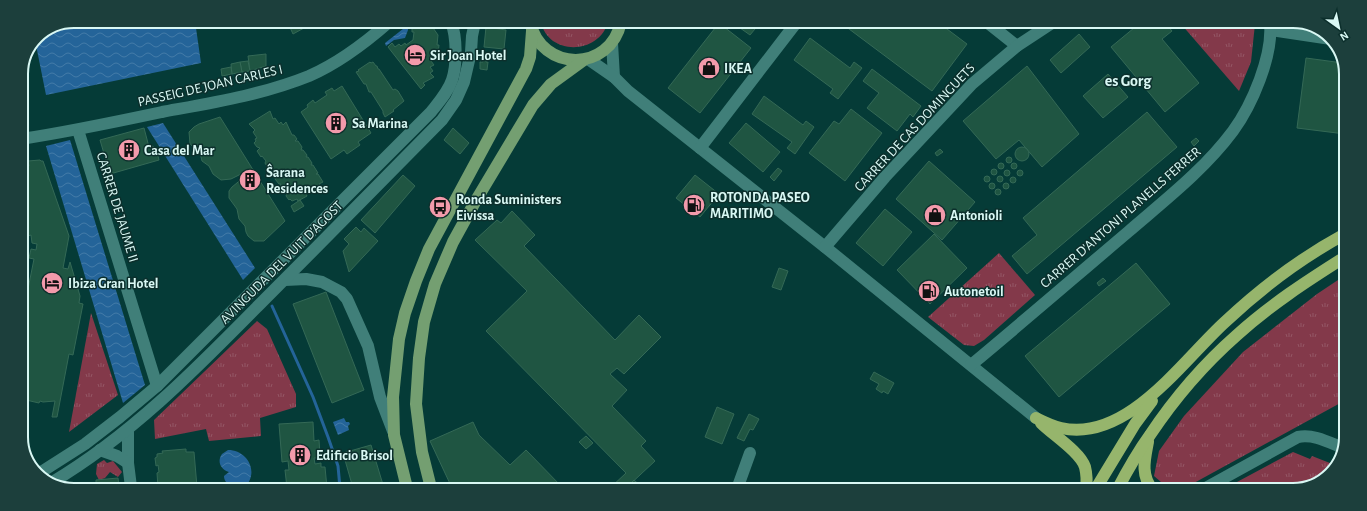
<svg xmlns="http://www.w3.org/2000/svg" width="1367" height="511" font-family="'Alegreya Sans',sans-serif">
  <defs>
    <pattern id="grass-tufts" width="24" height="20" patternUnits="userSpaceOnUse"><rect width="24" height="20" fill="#83394a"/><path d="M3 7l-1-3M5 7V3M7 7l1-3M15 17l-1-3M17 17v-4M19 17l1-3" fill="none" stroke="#945665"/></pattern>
    <pattern id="water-waves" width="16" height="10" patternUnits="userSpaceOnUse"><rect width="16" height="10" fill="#246499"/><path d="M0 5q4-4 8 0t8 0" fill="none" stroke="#437ba8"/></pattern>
  </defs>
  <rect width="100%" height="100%" fill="#053b37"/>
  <!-- grass -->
  <g fill="url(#grass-tufts)">
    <path d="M541,22H608C599,55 548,56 541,22Z"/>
    <path d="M1181,24H1255L1251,62L1239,91Z"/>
    <path d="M999,253L1035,295L984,340L974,346L964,345L928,317Z"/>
    <path d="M1344,276V401L1183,489L1168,488L1154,476L1159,451L1184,416L1243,352L1317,294Z"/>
    <path d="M91,313L118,395L69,432Z"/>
    <path d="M257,321L267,329L296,394V407L260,418L261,436L209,441L206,429L155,439L154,420Z"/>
    <path d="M1293,452L1310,459L1312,456L1335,465L1323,481L1294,490H1222Z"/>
    <path d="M104,460L107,463L113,461L122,472L118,477L110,472L105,478L99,480L96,474L97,464Z"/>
  </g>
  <!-- water -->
  <g fill="url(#water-waves)">
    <path d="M74,21H195L201,63L46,95L35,40L37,36Z"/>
    <path d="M408,25V30L405,38L394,40L386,46L385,43Z"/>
    <path d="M163,123L255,268L243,280L147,127Z"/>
    <path d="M70,140L145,385L123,403L46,146Z"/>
    <path d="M344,418L346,422H349L350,424L348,426L349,430L338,435L333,422Z"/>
    <path d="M228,450C248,450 260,473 244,488H229L232,484C227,484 224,481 224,476L229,472C220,469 217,461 222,454Z"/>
  </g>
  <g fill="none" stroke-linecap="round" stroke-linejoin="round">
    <!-- stream -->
    <path stroke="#246499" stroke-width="3" d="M272,306L313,397L328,437L338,466L340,488"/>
  </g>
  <!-- building -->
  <g fill="#1f5542" stroke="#346956">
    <path d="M287,21L315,22L293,34Z"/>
    <path d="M719,23L751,48L700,113L668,88Z"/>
    <path d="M733,23H760L750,35Z"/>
    <path d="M841,23H939L967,44L932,91Z"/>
    <path d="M1140,23L1166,24L1172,31L1162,39L1199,83L1165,112L1111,47Z"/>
    <path d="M415,24L431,25L438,35L437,45H439L438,54L434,56L435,59L431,61L434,65L430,67L433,71L430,73L434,77L423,83L425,85L421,89L388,47L392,43L395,47L399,44L401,46L405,43L406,45L413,40L414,32H412V26H415Z"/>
    <path d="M486,27L506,30L504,49L484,47Z"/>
    <path d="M1079,34L1090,47L1061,73L1050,60Z"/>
    <path d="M810,38L850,68L854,62L862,68L838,99L830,93L833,89L794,60Z"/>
    <path d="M266,54V66L250,71L248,56Z"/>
    <path d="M1306,58L1343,63L1346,70L1345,134L1297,128Z"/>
    <path d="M483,59H487L486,62H488L487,70L480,69V62H483Z"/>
    <path d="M248,61L250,71L242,72L240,62Z"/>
    <path d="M240,62L242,72L232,74L231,64Z"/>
    <path d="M370,62L371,63L373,62L376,66H377L378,69H379L393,90L395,89L398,91L404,101L393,110L394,111L385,117L383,113V111L371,92H369L366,84H364L356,72L359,71L358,70Z"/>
    <path d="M1027,66L1079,134L1042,167L1019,140L996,159L963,121Z"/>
    <path d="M231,67L232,74L222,76L221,69Z"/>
    <path d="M872,69L921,106L913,117L910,114L897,131L867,108L879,93L863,81Z"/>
    <path d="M1108,74L1128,97L1103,118L1083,96Z"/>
    <path d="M342,86L371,133L358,142L360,145L347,154L344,150L331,159L301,112L308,107L307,105L313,100L315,103L327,95L325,92L332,88L334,91Z"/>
    <path d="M764,96L803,125L806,121L814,127L795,154L787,148L792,142L752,114Z"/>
    <path d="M851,109L882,133L845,181L809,153L834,121L839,124Z"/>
    <path d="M270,111L273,119L275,118L279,124L281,122L283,125L286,122L292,135H294L297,139L295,141H298L302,147L301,150H303L307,155L306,157H308L312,163L311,165H313L318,173L316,174H318L323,182L319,184L320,185L317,188V189L309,194L307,191L305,192L307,196L298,201L297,199L292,201L290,199L289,200L286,196L287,193H284L280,186L281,184H279L275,179L276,177L274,176L270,170L271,168H268L265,163L266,161L262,156L261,157L257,151L260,148L257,147L254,143L256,141L255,139L257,138L253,132L255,130L249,124Z"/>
    <path d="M1147,112L1177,147L1027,274L1012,256L1037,235L1023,218Z"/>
    <path d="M220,117L285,221L264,241H254L248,236L246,232L245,226L239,219L237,209L229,198V191L232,187L243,178L241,174L231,179L221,180L213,174L209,166L202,161L200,153L190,144L189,132L194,127L199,124Z"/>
    <path d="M746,123L780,152L763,172L729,143Z"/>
    <path d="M144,128L149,147L153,146L155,153L157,152L159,160L110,174L100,140Z"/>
    <path d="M453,128L469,143L460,154L444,140Z"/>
    <path d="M1196,138L1199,141L1194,146L1191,142Z"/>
    <circle cx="1022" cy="154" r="7"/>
    <path d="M940,149L943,152L937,156L935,153Z"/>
    <circle cx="1009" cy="160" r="3"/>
    <path d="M40,160L41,161H43L69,236L63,268L68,269L70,262L80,296L79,303L83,304L73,355L69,354L57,417H52L55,401L43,402L40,401L39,403L26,400L23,403L25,405L21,409V324L34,259L29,258L31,249L36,250L37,244L32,243L31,235L25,237L24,232H21V168L29,166L28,161Z"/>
    <path d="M929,161L975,202L942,240L896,199Z"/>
    <circle cx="1014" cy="166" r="3"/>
    <circle cx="1001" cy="166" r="3"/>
    <path d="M778,168L782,171L774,181L770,177Z"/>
    <circle cx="994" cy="172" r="3"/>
    <circle cx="1007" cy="173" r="3"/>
    <circle cx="1020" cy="173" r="3"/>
    <path d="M403,175L415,186L375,233L361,220Z"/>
    <path d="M695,175L719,194L700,217L676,198Z"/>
    <circle cx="987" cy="179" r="3"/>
    <circle cx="1000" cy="179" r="3"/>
    <circle cx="1013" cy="180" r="3"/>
    <circle cx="992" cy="186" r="3"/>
    <circle cx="1006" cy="186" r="3"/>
    <circle cx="998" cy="192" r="3"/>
    <path d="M300,200L304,206L294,212L291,206Z"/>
    <path d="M885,209L912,232L883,266L856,243Z"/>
    <path d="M512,211L535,235L524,246L615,340L639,315L661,337L624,374L617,368L610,374L627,390L612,406L646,441L641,446L655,461L626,488H610L626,473L486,331L527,291L475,240L497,220L501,223Z"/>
    <path d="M356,227L361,232L364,228L378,241L349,272L343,251L349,244L344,239Z"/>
    <path d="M934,234L967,268L930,304L897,270Z"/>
    <path d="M1136,263L1170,304L1059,397L1025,356Z"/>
    <path d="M779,268L788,271L781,290L772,287Z"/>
    <path d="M1103,278L1106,281L1099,286L1097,283Z"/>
    <path d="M326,292L364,390L332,403L293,304Z"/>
    <path d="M874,372L894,383L888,394L883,391L882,393L876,389L879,384L870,379Z"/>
    <path d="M717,407L734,414L722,444L705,437Z"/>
    <path d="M749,414L759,419L753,430L750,429L744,441L737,438Z"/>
    <path d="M313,422L314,441L319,440L320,455H317V458H314L315,464L321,463V467H325L327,488H287L285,470H289L288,461L282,462L279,424Z"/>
    <path d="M473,422L479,435L510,465L526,450L562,487L560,488H496L490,483L477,488H452L430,441Z"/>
    <path d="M586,436L593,443L586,449L579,442Z"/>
    <path d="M371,445L384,488H353L343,453Z"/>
    <path d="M186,449V452H194L197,487H158L157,473L159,472L158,465L156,466L155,458L157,457V454L163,453L162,451Z"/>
    <path d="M118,478L119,487H96V480Z"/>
    <path d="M634,480L643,488H626Z"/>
  </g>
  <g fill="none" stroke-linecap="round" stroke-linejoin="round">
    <!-- minor -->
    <g stroke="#407f79" stroke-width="12">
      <path d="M988,23L1017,46"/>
      <path d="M1271,30L1331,39"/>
      <path d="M612,43L614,77"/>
      <path d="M588,59L614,77L628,91L825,247L1036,418"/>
      <path d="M78,130L157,386"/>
      <path d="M21,139C68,132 115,122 162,112C211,103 262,95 309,76C339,63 365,43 389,22"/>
      <path d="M700,148L796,23"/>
      <path d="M825,247L885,177L972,84L1017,46L1052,23"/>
      <path d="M285,280L306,279L322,282L341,292L347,299L368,346L380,397L393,431"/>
      <path d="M971,365C1024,321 1076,276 1128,232C1165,200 1204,170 1233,131C1252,105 1273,56 1270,24"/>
      <path d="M128,429V463L131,487"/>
      <path d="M100,450L117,456L128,463"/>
      <path d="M38,474L85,444L120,417L157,386L431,112C439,102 448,92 452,80C457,65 457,37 451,22"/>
      <path d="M51,483C130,436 193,372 257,307C319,245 381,182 442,120L456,100L464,82L471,52L472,36L475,22"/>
      <path d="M737,489L750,453"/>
      <path d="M1202,490L1298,437C1314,434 1328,442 1343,448"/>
    </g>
    <!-- major -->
    <g stroke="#749f71" stroke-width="12">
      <path d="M530,22C541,72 610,73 621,22"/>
      <path d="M407,488L394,435L393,397L399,339L405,313L416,281L429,249L526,69L530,57L532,31"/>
      <path d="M431,488L422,452L416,404L419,358L424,322L435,284L453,242L475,202L533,105L551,84L584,60"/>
    </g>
    <!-- highway -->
    <g stroke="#96b56c" stroke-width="12">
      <path d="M1036,418C1044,422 1052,426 1061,428C1127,443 1183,360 1225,322C1261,288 1301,258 1345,234"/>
      <path d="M1041,423C1053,435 1080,452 1085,467C1087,475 1087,482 1086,490"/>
      <path d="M1148,442C1145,458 1140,476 1153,490"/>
      <path d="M1095,490L1135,424L1152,401"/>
      <path d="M1117,490C1127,471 1137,453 1150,435C1174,399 1204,364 1237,335C1270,305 1307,281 1345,257"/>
    </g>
  </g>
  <!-- icons -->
  <defs>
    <g id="hotel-disc" transform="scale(1.15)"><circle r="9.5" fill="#f39aab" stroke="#0c2f2c"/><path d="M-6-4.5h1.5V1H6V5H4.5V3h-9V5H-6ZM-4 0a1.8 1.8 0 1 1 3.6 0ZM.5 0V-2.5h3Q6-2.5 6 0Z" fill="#111"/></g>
    <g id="shop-disc" transform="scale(1.15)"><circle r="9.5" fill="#f39aab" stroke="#0c2f2c"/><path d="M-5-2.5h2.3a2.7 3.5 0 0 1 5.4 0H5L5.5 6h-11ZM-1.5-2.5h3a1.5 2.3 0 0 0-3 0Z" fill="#111"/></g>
    <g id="building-disc" transform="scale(1.15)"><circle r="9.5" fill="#f39aab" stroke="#0c2f2c"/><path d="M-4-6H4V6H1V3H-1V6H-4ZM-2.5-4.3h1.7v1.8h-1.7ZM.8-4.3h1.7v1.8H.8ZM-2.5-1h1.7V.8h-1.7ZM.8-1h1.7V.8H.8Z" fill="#111"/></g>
    <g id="fuel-disc" transform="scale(1.15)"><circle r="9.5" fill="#f39aab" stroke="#0c2f2c"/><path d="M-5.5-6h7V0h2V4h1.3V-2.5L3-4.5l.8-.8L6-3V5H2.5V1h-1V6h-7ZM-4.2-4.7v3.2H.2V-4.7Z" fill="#111"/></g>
    <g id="bus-disc" transform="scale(1.15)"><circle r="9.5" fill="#f39aab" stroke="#0c2f2c"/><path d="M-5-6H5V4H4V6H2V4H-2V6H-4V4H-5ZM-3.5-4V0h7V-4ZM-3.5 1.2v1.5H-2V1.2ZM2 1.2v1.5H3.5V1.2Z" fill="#111"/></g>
  </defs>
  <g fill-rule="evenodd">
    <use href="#hotel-disc" x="415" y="55"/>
    <use href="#shop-disc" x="709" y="68"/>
    <use href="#building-disc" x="336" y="123"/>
    <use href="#building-disc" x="129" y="150"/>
    <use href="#building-disc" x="250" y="180"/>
    <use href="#fuel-disc" x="694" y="205"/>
    <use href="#bus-disc" x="440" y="207"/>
    <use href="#shop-disc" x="935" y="215"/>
    <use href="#hotel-disc" x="52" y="283"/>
    <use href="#fuel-disc" x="929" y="291"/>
    <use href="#building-disc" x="300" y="455"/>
  </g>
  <g text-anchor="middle" stroke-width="3" stroke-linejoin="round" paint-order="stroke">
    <!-- poi labels -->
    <g font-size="14" font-weight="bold" fill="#d9f8f4" stroke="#0c2f2c" text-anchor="start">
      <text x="430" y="60">Sir Joan Hotel</text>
      <text x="724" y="73">IKEA</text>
      <text x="352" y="128">Sa Marina</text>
      <text x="144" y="155">Casa del Mar</text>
      <text x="266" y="177">Ŝarana<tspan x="266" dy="16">Residences</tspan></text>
      <text x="710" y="202">ROTONDA PASEO<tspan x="710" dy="16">MARITIMO</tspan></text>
      <text x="456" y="204">Ronda Suministers<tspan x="456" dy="16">Eivissa</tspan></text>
      <text x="950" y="220">Antonioli</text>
      <text x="68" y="288">Ibiza Gran Hotel</text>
      <text x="944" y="296">Autonetoil</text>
      <text x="316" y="460">Edificio Brisol</text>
    </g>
    <!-- street labels -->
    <g font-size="14" fill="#d9f8f4" stroke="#0c2f2c">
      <text transform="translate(210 85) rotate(-13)" y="5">PASSEIG DE JOAN CARLES I</text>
      <text transform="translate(914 127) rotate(-47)" y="5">CARRER DE CAS DOMINGUETS</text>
      <text transform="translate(118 207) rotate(73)" y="5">CARRER DE JAUME II</text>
      <text transform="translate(1120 217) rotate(-41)" y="5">CARRER D'ANTONI PLANELLS FERRER</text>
      <text transform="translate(281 262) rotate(-45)" y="5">AVINGUDA DEL VUIT D'AGOST</text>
    </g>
    <!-- quarter labels -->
    <g font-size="16" font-weight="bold" fill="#d9f8f4" stroke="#0c2f2c">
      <text x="1128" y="86">es Gorg</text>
    </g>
  </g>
  <!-- crop -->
  <path d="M0 0H1367V511H0ZM74 28H1293A46 46 0 0 1 1339 74V437A46 46 0 0 1 1293 483H74A46 46 0 0 1 28 437V74A46 46 0 0 1 74 28Z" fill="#1c3f3c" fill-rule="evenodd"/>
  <path fill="none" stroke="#d9f8f4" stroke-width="2" d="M74 28H1293A46 46 0 0 1 1339 74V437A46 46 0 0 1 1293 483H74A46 46 0 0 1 28 437V74A46 46 0 0 1 74 28Z"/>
  <!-- north arrow -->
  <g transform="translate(1339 28) rotate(147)" stroke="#0c2f2c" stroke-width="3" paint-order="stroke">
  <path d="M0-3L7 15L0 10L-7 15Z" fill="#d9f8f4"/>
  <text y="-6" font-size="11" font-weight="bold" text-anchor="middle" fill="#d9f8f4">N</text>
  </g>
</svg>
